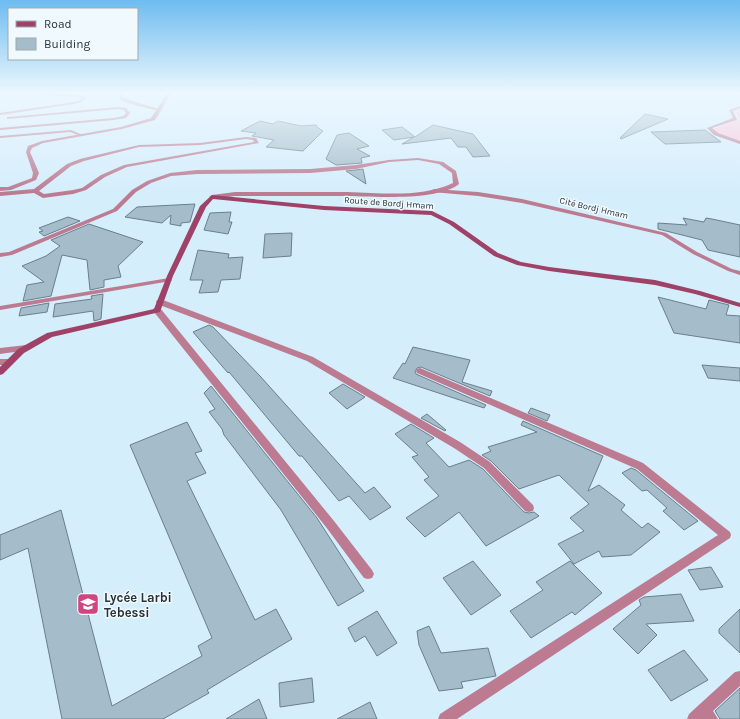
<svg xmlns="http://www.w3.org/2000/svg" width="740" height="719" font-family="Karla,sans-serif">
  <rect width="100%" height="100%" fill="#d5eefc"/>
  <!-- green -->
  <path fill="#ffc4d6" d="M740,109V142L714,131L713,129L739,120L734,111Z"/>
  <!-- building -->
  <g fill="#a5bdca" stroke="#697f8c">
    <path d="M645,114L668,119L621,139L620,138Z"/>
    <path d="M260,121L273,124L278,121L301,126L316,125L318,128L323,131L303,151L266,147L274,140L252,136L256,133L241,131Z"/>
    <path d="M433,125L473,134L490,156L473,157L466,147H458L451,138L402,144L414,137L394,140L382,130L402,127L415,137Z"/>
    <path d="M705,130L721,142L665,144L651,132Z"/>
    <path d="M349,133L369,146L357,149L370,156L361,158L362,163L336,165L326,159L337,135Z"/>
    <path d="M363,169L366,184L346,171L356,170Z"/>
    <path d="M195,204L190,222L181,223V226L170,224L171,215L162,223L125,217L137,207Z"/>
    <path d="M231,212L229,222H232L228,234L204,230L210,213Z"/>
    <path d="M68,217L80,221L44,236L39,232L43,231L39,228Z"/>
    <path d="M683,218L704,222L706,218L712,219L740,225V257L708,250L702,240L658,229V223L687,225Z"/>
    <path d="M89,224L143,242L118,266L121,277L104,280V287L90,290L87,260L62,255L51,296L23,301L27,285L44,282L22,266L46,256L60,246L51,240Z"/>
    <path d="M292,233L291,256L263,258L265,234Z"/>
    <path d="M198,250L229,254L228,258L243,257L240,279L221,280L218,292L199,293L203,280H190Z"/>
    <path d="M103,294L101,319L94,321L93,311L53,317L55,304L92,299L91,296Z"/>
    <path d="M658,297L706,309L709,300L729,305L726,315L740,316V343L674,333Z"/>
    <path d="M49,303L47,312L19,316L21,308Z"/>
    <path d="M209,325L213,327L260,376L365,493L374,487L391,507L370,520L349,496L339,501L302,456H299L229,372L228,373L193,332Z"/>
    <path d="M413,347L470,360L462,382L492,391L490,396L421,367L417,368L415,372L416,374L486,405L484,408L393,378L403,363L405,364Z"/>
    <path d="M702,365L740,368V381L708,378Z"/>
    <path d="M343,384L365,397L347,409L329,393Z"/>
    <path d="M211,386L317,518L364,591L338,606L281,510L224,435L222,429L209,412L215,409L204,393Z"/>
    <path d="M531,408L550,415L547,421L528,413Z"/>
    <path d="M427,414L446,430L445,431L421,418Z"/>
    <path d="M523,421L603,456L588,491L599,485L625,505L621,510L642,528L648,523L660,532L631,555L602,557L599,551L574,564L558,544L584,531L570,518L589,504L559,475L519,489L491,461L482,455L491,451L488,447L537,432L521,425Z"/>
    <path d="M187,422L202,451L195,453L206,473L187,481L255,620L276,609L292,639L207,690L209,693L163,719H62L28,548L0,560V535L61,510L112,706L202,656L198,646L212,638L130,445Z"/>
    <path d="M411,424L434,438L426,443L449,467L469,460L483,469L524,512L529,513L534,512L539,516L486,546L459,512L425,537L406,518L439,496L424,480L429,477L412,457L418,455L395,434Z"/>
    <path d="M631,468L636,470L698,521L684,530L663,511L667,508L647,490L642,491L622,473Z"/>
    <path d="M473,561L501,595L471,615L443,578Z"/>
    <path d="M570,561L602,593L575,615L572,612L531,638L510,611L543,590L536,582Z"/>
    <path d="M711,567L723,587L700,590L688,570Z"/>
    <path d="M681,594L694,621L646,624L657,635L638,654L613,629L641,605L639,600L644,597Z"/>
    <path d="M740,609V653L719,633V629Z"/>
    <path d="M377,611L397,643L377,656L365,636L355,642L348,628Z"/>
    <path d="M429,626L441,653L488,648L496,676L461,682L463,688L439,691L419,645L417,631Z"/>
    <path d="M684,650L708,680L671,701L648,670Z"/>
    <path d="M312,678L314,702L280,707L279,683Z"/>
    <path d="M740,688V719H720L715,711Z"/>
    <path d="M259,699L267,719H226Z"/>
    <path d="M370,702L377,719H337Z"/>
  </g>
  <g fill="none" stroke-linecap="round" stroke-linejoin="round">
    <!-- service -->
    <g fill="#bc7b91" fill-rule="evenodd">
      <path d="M26,345L29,346L30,348L29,350L0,354V348Z"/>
      <path d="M0,359H10L14,362L10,365H0Z"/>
    </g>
    <!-- minor -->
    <g fill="#bc7b91" fill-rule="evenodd">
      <path d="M36,92L85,95L87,96L82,102L74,104L0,115V113L74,102L80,100L82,97L40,95Z"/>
      <path d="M118,92H122L124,98L161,110L159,111L127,103L121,100Z"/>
      <path d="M740,106V108L733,111L737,120L712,128L718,133L740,141V144L714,135L707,128L733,118L729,110Z"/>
      <path d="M118,107L126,108L130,113L126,118L114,120L0,130V128L114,118L123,116L126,113L124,110L118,109L7,119V117H9Z"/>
      <path d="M71,130L83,135L81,136L70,132L0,138V136Z"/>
      <path d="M246,137L256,138L259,143L127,167L105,177L86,190L73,194L43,198L34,193L0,196V192L34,189L67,164L80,159L139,145L200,143ZM246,139L253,140L254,142L124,165L101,175L82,188L73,190L44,194L39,191L71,166L84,161L139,147L200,145Z"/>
      <path d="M434,189L478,192L522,199L666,233L697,252L732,269L740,271V275L728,271L693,254L662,235L522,203L478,196L432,192L431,191Z"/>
      <path d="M169,278L172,280L171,281L0,310V306Z"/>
      <path d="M157,300H163L313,357L460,442L490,462L533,505L534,508L533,511L529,512L525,511L484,468L454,448L307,361L157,304L156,302Z"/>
      <path d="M154,308H160L334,521L372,570L374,574L372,578L368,579L364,578L326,527L154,312L153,310Z"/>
      <path d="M420,368L643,463L730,532L731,535L730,538L457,719H438L440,714L718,535L637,469L417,373L416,371L417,369Z"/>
      <path d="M740,671V686L713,711L718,719H687L689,714L735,672Z"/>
    </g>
    <!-- tertiary -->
    <g fill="#bc7b91" fill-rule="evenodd">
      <path d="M168,92H172L155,120L122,129L43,143L32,148L30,152L39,173L36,180L11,190L0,191V187H8L32,178L33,173L26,152L28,146L42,141L121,127L151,118Z"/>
      <path d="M418,158L443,162L456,171L459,184C436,202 371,196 342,196C306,196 271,196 235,196L212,199L209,197L212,195L235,192C273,192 310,192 348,192C382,193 421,198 453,183L452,173L439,164L418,160L389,162L356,169L310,173L197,174L171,176L151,183L136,192L117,211L12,255L0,257V253L9,252L113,209L132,190L147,181L170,173L197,170L310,169L356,165L389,160Z"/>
    </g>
    <!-- secondary -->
    <path fill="#9f4267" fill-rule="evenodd" d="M212,195L324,206L432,211L454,222L498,253L521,262L549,267L655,280L700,291L740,303V307L695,294L655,285L549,271L517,265L494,256L449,224L431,215L324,210L213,199L206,207L173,276L160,312L52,337L24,353L3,374L0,375V367L18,349L47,333L154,309L167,276L200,206Z"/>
  </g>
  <!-- sky -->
  <linearGradient id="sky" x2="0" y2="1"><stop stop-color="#6dbcf1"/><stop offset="0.48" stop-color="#ecf7fe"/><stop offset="1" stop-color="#ecf7fe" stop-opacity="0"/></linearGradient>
  <rect width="740" height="193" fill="url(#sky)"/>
  <!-- icons -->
  <defs>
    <g id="school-square" transform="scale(1.15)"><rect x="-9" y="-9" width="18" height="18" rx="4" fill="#ce457f" stroke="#eff9fe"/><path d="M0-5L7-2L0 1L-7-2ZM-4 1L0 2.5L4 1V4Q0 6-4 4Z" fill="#fff"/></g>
  </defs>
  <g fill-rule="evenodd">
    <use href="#school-square" x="88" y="604"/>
  </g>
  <g text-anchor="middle" stroke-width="3" stroke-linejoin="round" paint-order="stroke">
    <!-- far-street labels -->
    <g font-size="9" fill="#283237" stroke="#eff9fe">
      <text transform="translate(389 203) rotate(4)" y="3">Route de Bordj Hmam</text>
      <text transform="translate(594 208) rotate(13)" y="3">Cité Bordj Hmam</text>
    </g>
    <!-- near-poi labels -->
    <g font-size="13" font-weight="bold" fill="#283237" stroke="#eff9fe" text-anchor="start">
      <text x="104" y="602">Lycée Larbi<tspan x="104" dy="15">Tebessi</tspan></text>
    </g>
  </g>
  <!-- legend -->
  <rect x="8" y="8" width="130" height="52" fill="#eff9fe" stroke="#9fa9ae"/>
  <rect x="16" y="21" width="20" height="6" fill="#9f4267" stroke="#9fa9ae"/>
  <text x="44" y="28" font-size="12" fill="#283237">Road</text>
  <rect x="16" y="38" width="20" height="12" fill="#a5bdca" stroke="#9fa9ae"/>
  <text x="44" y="48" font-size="12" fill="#283237">Building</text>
</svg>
